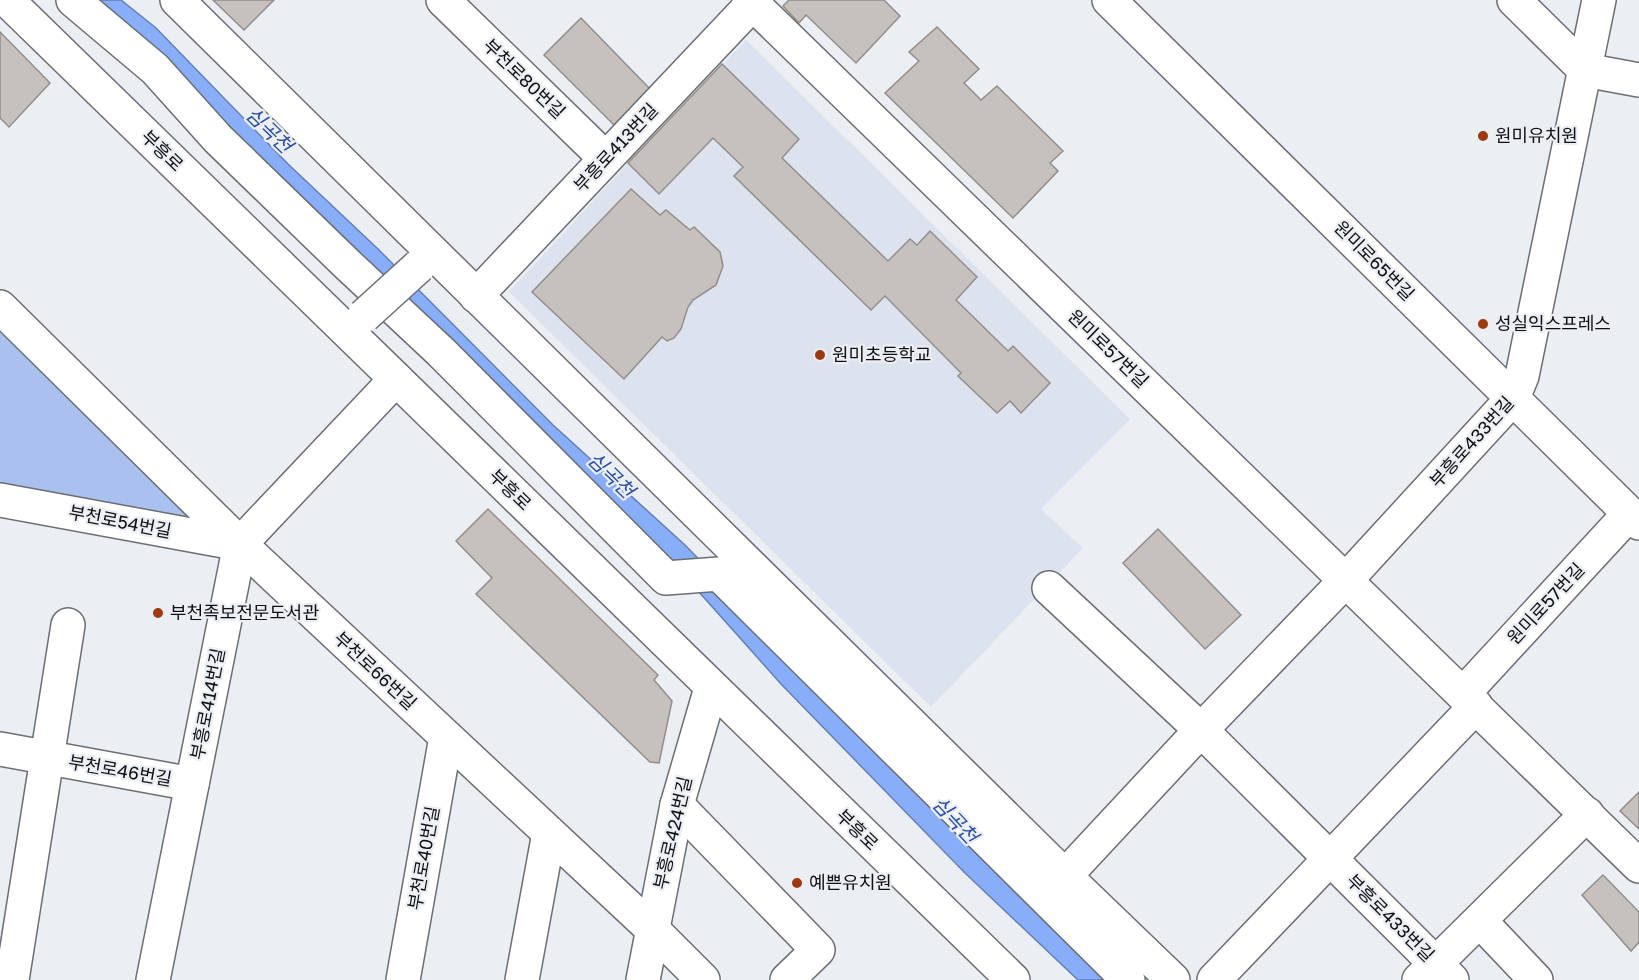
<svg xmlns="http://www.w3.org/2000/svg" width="1639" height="980" font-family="'Golos Text','Noto Sans KR',sans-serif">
  <rect width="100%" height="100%" fill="#ebeef3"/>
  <!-- built -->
  <path fill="#dce3ee" d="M746,40L1130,419L1041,509L1083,548L931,707L509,292L628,163Z"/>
  <!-- green -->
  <path fill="#aac1f0" d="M0,331L199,520L0,487Z"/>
  <!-- water -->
  <path fill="#89aef9" stroke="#647fb4" stroke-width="1.5" d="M81,0H121L156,28L288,164L378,249L553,425L685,545L1108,980H1078L965,873L781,684L682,573Z"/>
  <!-- building -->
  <g fill="#c7c1be" stroke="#938d8b" stroke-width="1.5">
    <path d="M213,0H274L244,30Z"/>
    <path d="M789,0H884L900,16L856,63L806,15L799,23L783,6Z"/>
    <path d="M581,18L650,89L614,125L544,55Z"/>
    <path d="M937,27L979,69L964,83L981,100L997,86L1063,151L1050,163L1058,171L1013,218L885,93L919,61L909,52Z"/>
    <path d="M0,32L50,83L9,127L0,118Z"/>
    <path d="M722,64L799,139L782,158L888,261L910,239L917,245L930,231L977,277L956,300L1008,351L1013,346L1050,383L1021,413L1010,401L997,413L958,376L961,373L885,296L871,310L734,176L743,167L713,138L659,194L628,163Z"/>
    <path d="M631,189L660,215L666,210L690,230L694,227L720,252L723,266L716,285L693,300L688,307L681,329L674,338L667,341L662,337L624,379L532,292Z"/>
    <path d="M488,509L658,675L654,680L672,701L659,763L650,762L476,594L492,578L456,541Z"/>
    <path d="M1158,529L1241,615L1205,649L1123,563Z"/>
    <path d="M1639,792V829L1620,811Z"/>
    <path d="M1603,875L1639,912V942L1631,951L1582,895Z"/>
  </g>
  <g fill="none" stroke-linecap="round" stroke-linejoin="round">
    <!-- minor casing -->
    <g stroke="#6b6e72" stroke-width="36">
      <g id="minor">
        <path d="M7,0L1013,980"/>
        <path d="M73,0L155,69L218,139L347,264L441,352L666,578L719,574L1128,980"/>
        <path d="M177,0L1065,876L1173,980"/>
        <path d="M443,0L605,158"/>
        <path d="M749,0L1639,866"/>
        <path d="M1109,0L1639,523"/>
        <path d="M1514,0L1585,70L1639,80"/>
        <path d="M476,296L756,0"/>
        <path d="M0,307L240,544L652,929L703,980"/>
        <path d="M0,500L240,544"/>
        <path d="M1049,588L1201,730L1452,980"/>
        <path d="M1463,694L1629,514"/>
        <path d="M0,749L192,784"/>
        <path d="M677,805L818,950L787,980"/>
        <path d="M1065,876L1201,730L1346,580L1513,398L1522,376L1599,0"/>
        <path d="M1480,921L1536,980"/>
        <path d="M12,980L68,625"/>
        <path d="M153,980L240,544L396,379"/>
        <path d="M403,980L446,737"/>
        <path d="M522,980L549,833"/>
        <path d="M643,980L677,805L711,688"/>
        <path d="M1214,980L1476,706"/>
        <path d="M1419,980L1587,814"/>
      </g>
    </g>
    <!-- minor -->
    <use href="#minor" stroke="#fff" stroke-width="33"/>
    <!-- minor-bridge casing -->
    <g stroke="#6b6e72" stroke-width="36" stroke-linecap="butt">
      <path id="minor-bridge" d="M364,316L419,266"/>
    </g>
    <!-- minor-bridge -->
    <use href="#minor-bridge" stroke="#fff" stroke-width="33"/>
  </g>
  <!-- markers -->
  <g fill="#9f3910" stroke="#ebeef3" stroke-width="2">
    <circle cx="1483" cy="136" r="6"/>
    <circle cx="1483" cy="324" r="6"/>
    <circle cx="820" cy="355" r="6"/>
    <circle cx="158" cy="613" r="6"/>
    <circle cx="797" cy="883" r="6"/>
  </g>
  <g text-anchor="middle" stroke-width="4.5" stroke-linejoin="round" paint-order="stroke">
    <!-- street labels -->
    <g font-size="18" fill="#0f1012" stroke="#ebeef3">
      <text transform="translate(524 79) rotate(44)" y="6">부천로80번길</text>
      <text transform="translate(616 148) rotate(-47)" y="6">부흥로413번길</text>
      <text transform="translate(162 151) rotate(44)" y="6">부흥로</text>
      <text transform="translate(1374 261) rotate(45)" y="6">원미로65번길</text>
      <text transform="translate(1108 349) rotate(44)" y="6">원미로57번길</text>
      <text transform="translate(1472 442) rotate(-48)" y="6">부흥로433번길</text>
      <text transform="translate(510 490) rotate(44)" y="6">부흥로</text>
      <text transform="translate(120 522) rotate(11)" y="6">부천로54번길</text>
      <text transform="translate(1546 604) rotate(-47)" y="6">원미로57번길</text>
      <text transform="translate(375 671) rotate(43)" y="6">부천로66번길</text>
      <text transform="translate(208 704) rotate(-79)" y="6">부흥로414번길</text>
      <text transform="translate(120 771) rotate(10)" y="6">부천로46번길</text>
      <text transform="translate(857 830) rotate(44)" y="6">부흥로</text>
      <text transform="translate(673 833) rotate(-77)" y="6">부흥로424번길</text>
      <text transform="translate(424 858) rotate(-80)" y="6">부천로40번길</text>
      <text transform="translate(1390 918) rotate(45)" y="6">부흥로433번길</text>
    </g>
    <!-- poi labels -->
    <g font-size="18" fill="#0f1012" stroke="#ebeef3" text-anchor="start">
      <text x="1495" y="142">원미유치원</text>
      <text x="1495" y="330">성실익스프레스</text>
      <text x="832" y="361">원미초등학교</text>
      <text x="170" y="619">부천족보전문도서관</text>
      <text x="809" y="889">예쁜유치원</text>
    </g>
    <!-- water labels -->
    <g font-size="20" font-style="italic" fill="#284ea5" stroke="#ebeef3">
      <text transform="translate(269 130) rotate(44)" y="7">심곡천</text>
      <text transform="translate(611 475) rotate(44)" y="7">심곡천</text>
      <text transform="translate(955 820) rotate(47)" y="7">심곡천</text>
    </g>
  </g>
</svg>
